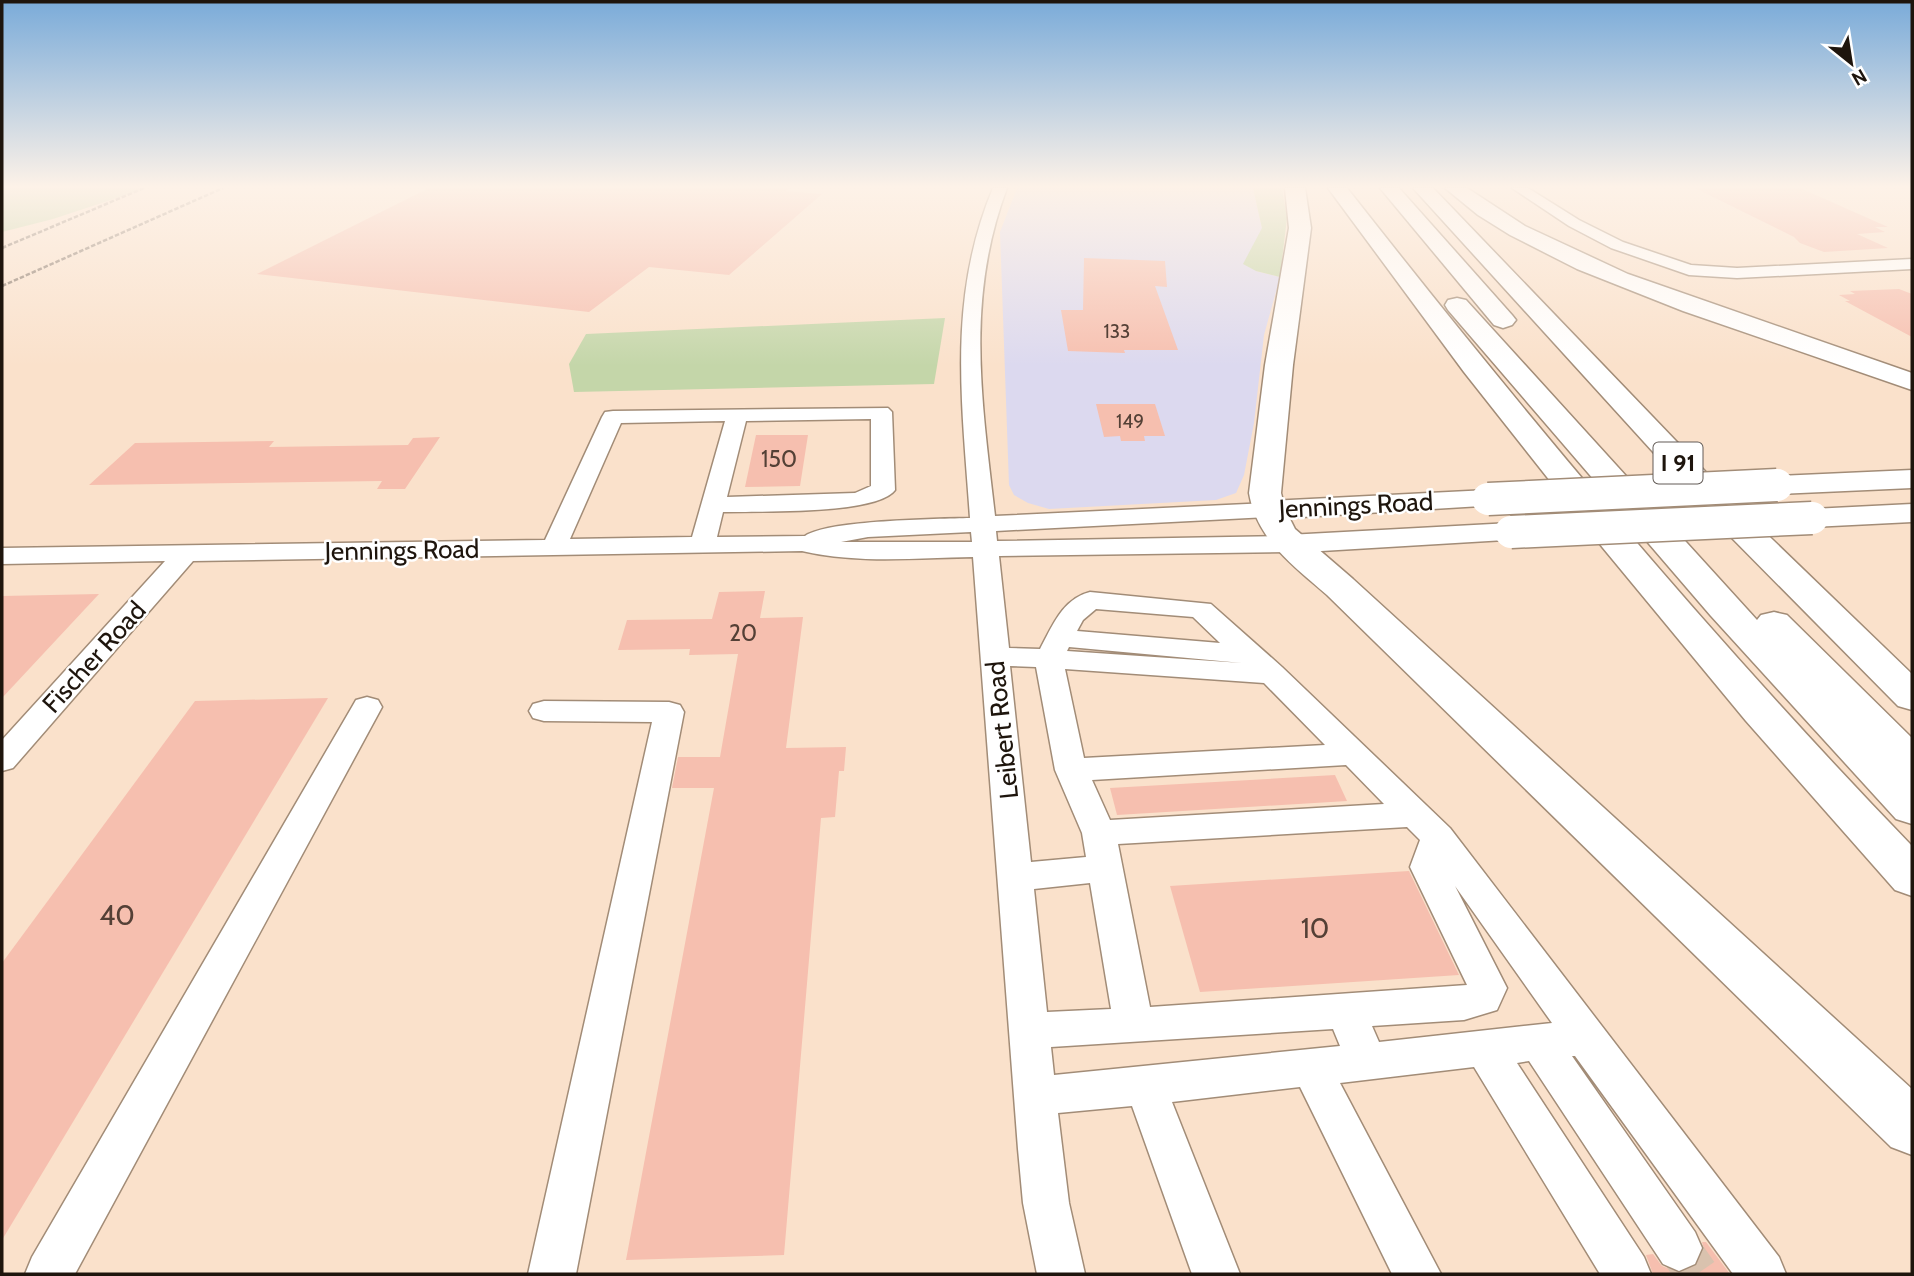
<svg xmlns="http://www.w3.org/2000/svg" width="1914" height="1276" font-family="Cabin,sans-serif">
  <rect width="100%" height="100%" fill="#fae1cb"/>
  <!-- commercial -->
  <path fill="#dcd9ef" d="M1017,188H1253L1262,228L1256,271L1280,277L1264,335L1254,423L1244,475L1236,493L1216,500L1049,509L1028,503L1014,495L1009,485L1000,232Z"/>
  <!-- green -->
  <g fill="#c4d6a9">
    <path d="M2,188H147L53,219L2,232Z"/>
    <path d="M1253,188H1282L1287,218L1280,277L1256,271L1243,264L1262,228Z"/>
    <path d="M945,318L934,384L574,392L569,364L586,334Z"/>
  </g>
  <!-- building -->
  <g fill="#f6bfaf">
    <path d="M429,188H789L785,191L822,194L729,275L649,267L589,312L257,274Z"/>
    <path d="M1695,188H1800L1888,227H1875L1885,232L1857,234L1888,248L1824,252L1800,243L1794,237Z"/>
    <path d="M1084,258L1165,261L1167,287L1155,286L1178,350H1124L1125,353L1068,351L1061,310H1083Z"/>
    <path d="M1899,289L1912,294V337L1845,301H1850L1839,295L1855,294L1850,291Z"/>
    <path d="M1096,404H1155L1165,436H1144L1145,441H1121L1120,436L1104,437Z"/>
    <path d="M756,435H808L800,486L745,487Z"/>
    <path d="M440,437L405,489H377L382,481L89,485L135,443L274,441L269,447L408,445L413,438Z"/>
    <path d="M765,591L760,618L803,617L786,748L846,747L844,771H839L835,817L821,818L784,1255L626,1260L714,788H672L678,757H720L738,654L689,655L690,649L618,650L627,620L712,619L719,592Z"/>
    <path d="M99,594L2,698V596Z"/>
    <path d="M328,698L2,1240V963L195,701Z"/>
    <path d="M1335,775L1347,801L1117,815L1110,788Z"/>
    <path d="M1409,871L1459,975L1200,992L1170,886Z"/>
    <path d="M1702,1242H1706L1730,1274H1653L1646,1255L1653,1254L1662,1266L1680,1273L1697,1265L1704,1249Z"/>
  </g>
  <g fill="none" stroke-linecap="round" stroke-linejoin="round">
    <!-- minor-tunnel -->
    <path stroke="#d9c2ae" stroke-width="42" stroke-dasharray="42 21" stroke-linecap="butt" d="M1679,1248L1697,1274"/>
    <!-- minor casing -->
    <g stroke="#a28c77" stroke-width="3">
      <g id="minor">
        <path d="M993,188H1007C965,299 982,402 995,516L1268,503L1277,505L1280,510L1277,515L1268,517L996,531L997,541L1288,536L1297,539L1301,544L1297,549L1288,552L999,556L1009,648L1040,649C1052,627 1062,599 1090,592L1211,604L1282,667L1450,828L1779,1257L1786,1274H1733L1575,1056H1572L1695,1232L1702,1248L1695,1264L1679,1271L1663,1264L1529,1061L1517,1063L1644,1257L1651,1274H1600L1474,1067L1340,1083L1441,1274H1392L1300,1087L1172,1102L1240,1274H1192L1132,1106L1058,1113L1069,1203L1085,1274H1037L1023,1203L1018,1149L973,557C916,558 858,564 802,551L193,561L13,768L2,771V740L165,561L2,564V548L545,540L602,417L605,412L613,411L888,408L892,412L895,490C877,515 756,511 723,512L717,537L805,536C827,520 938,519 970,518C962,402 947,298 993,188ZM871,419V486L855,493L727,497L746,421ZM725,421L692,537L570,539L621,423ZM971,532L972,542H841L868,537ZM1096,609L1193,617L1220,643L1077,631L1083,620ZM1069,647L1242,663L1067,651ZM1010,666L1036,667L1055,770L1082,833L1086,857L1031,862ZM1065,669L1264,683L1325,745L1084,758ZM1346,765L1384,804L1110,820L1092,780ZM1407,827L1420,840L1410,867L1467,985L1150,1007L1118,844ZM1090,883L1111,1009L1047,1012L1034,889ZM1455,886L1552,1023L1379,1042L1372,1026L1464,1020L1497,1010L1507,988ZM1333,1029L1340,1046L1054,1075L1051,1047Z"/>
        <path d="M1512,188H1528L1579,220L1623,242L1691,265L1737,268L1912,259V269L1737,278L1689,275L1611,248L1569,226Z"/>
        <path d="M367,697L378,700L382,707L75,1274H25L32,1257L352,707L356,700Z"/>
        <path d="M544,701L669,702L680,705L684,712L576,1274H528L652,722L544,721L533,718L529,711L533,704Z"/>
      </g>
    </g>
    <!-- major casing -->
    <g stroke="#a28c77" stroke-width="3">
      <g id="major">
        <path d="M1912,470V488L1777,494L1767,491L1762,485L1767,479L1777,476Z"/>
        <path d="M1488,490L1498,493L1503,499L1498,505L1268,519L1257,516L1253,510L1257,504L1268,501Z"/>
        <path d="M1912,504V522L1812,527L1801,524L1797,518L1801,512L1812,509Z"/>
        <path d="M1511,523L1522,525L1526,532L1522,539L1288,553L1277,551L1272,544L1277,537L1288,535Z"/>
      </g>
    </g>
    <!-- highway casing -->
    <g stroke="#a28c77" stroke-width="3">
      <g id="highway">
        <path d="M1285,188H1305L1311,228L1293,365L1281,493L1285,509L1295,529L1353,579L1912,1089V1155L1891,1147L1327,595C1293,565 1257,540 1249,493L1265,365L1289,228Z"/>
        <path d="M1328,188H1347C1526,416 1711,638 1912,846V896L1895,890L1746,721L1603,548L1464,372Z"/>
        <path d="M1380,188H1399L1512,315L1516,320L1512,325L1503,328L1494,325Z"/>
        <path d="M1413,188H1433L1748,516L1912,674V710L1898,706L1724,530Z"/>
        <path d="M1445,188H1467L1525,226L1628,274L1912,373V390L1683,311L1577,269L1510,235L1478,215Z"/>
        <path d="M1457,298L1466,300L1757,620L1761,615L1774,612L1787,615L1912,738V824L1896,819L1711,616L1448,310L1445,305L1448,300Z"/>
      </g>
    </g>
    <!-- path -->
    <g stroke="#867567" stroke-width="2.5" stroke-dasharray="4.5 2" stroke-linecap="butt">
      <path d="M2,248L144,188"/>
      <path d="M2,286L223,188"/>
    </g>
    <!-- minor -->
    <use href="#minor" fill="#fff" fill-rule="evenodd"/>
    <!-- major -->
    <use href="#major" fill="#fff" fill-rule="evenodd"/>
    <!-- highway -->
    <use href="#highway" fill="#fff" fill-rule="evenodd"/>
    <!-- major-bridge casing -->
    <g stroke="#a28c77" stroke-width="35" stroke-linecap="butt">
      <g id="major-bridge">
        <path d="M1488,499L1777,485"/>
        <path d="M1511,532L1812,518"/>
      </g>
    </g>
    <!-- major-bridge -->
    <use href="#major-bridge" stroke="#fff" stroke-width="32"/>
  </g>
  <!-- sky -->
  <linearGradient id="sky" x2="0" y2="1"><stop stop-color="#7aabd9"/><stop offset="0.51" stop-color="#fdf2e8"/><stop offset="1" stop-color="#fdf2e8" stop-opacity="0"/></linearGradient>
  <rect width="1914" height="366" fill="url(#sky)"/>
  <g text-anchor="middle" stroke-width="5" stroke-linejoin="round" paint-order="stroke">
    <!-- far-number labels -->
    <g font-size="19" fill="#544036">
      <text x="1117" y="338">133</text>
      <text x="1130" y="428">149</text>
    </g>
    <!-- number labels -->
    <g font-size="23" fill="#544036">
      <text x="779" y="467">150</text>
      <text x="743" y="641">20</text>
    </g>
    <!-- shield labels -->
    <rect fill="#fff" stroke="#625b56" stroke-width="2" x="1653.5" y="442.5" width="49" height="41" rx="5"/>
    <g font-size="24" font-weight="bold" fill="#1e150d">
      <text x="1678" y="471">I 91</text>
    </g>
    <!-- street labels -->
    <g font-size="26" fill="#1e150d" stroke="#fff">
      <text transform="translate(1356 505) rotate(-3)" y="9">Jennings Road</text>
      <text transform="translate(402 550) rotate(-1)" y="9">Jennings Road</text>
      <text transform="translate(94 657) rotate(-48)" y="9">Fischer Road</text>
      <text transform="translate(1002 730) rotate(-96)" y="9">Leibert Road</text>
    </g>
    <!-- near-number labels -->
    <g font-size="28" fill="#544036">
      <text x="117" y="925">40</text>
      <text x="1315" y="938">10</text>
    </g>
  </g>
  <!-- border -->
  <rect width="1914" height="1276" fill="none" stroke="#1e150d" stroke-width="7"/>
  <!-- north arrow -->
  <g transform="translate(1851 63) rotate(150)" stroke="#ffffff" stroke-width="5" paint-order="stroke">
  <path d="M0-5L12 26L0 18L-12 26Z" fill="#1e150d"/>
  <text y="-10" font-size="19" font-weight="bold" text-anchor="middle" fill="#1e150d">N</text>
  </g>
</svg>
